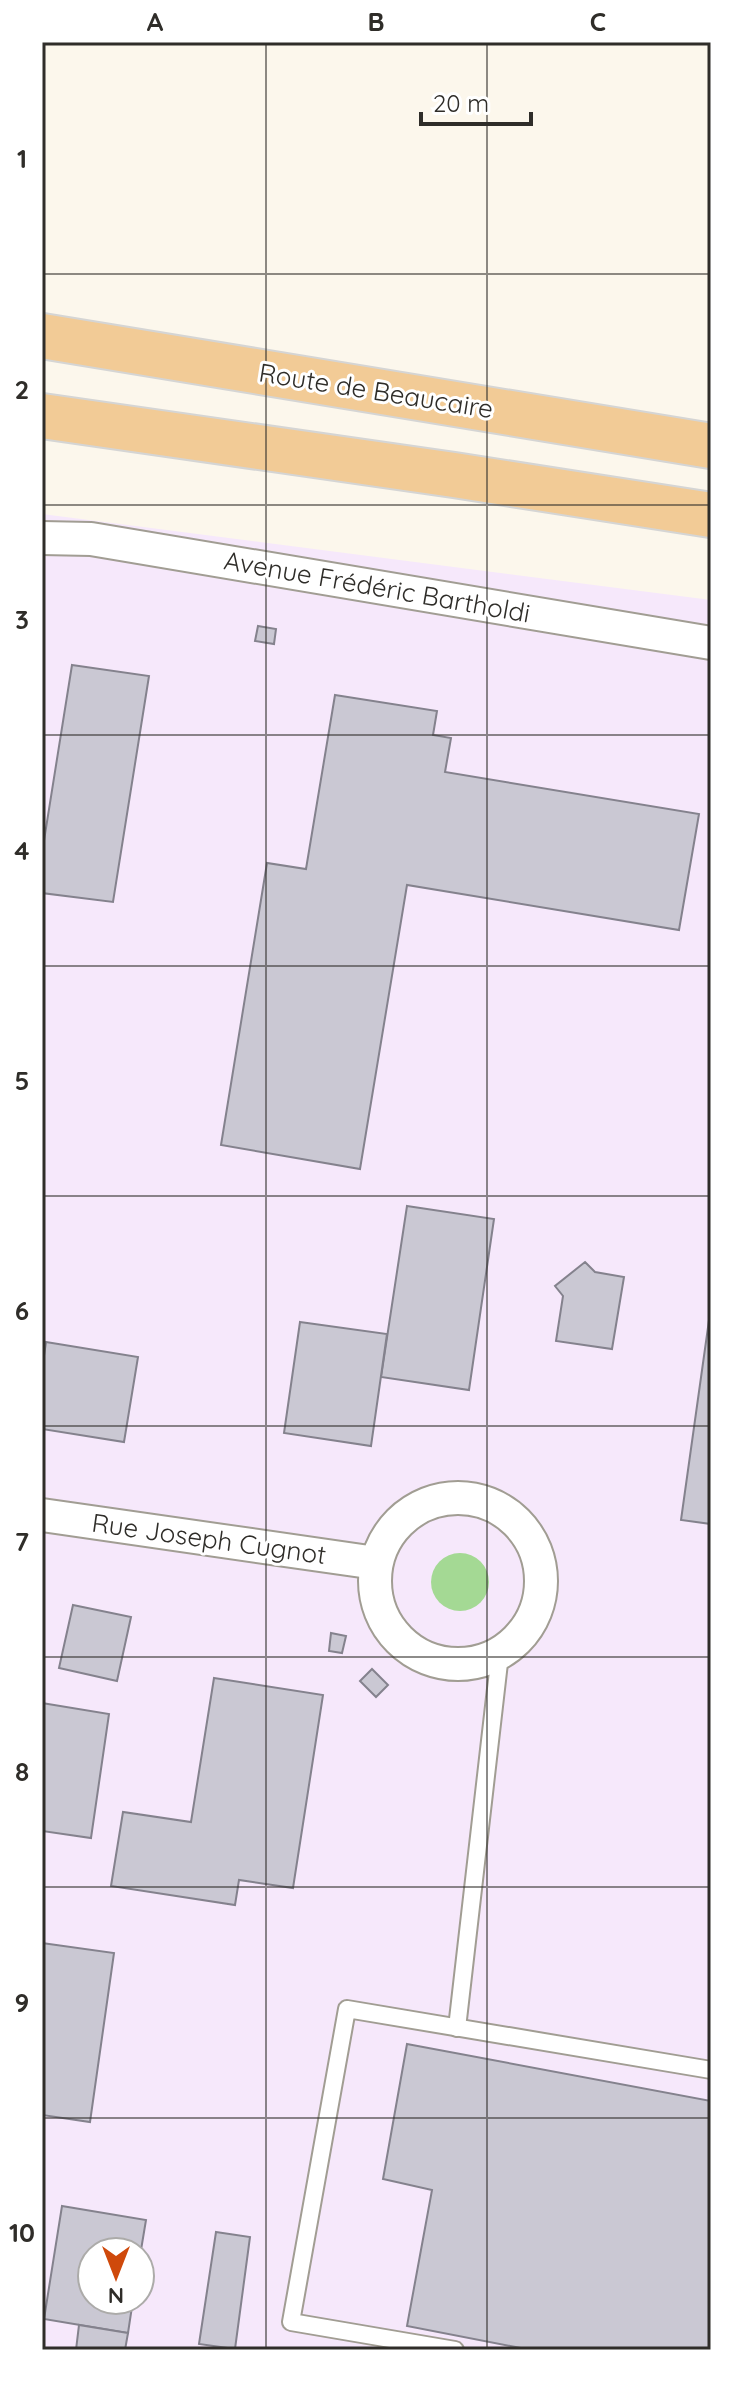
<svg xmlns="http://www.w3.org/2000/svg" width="753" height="2392" font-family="Quicksand,sans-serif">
  <rect width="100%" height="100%" fill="#fcf7ec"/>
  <!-- industrial -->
  <path fill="#f6e8fb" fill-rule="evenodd" d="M42,514L711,600V2350H42ZM92,2252H140V2300H92Z"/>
  <!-- green -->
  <circle fill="#a4d994" cx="460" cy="1582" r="29"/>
  <!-- building -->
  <g fill="#cac8d3" stroke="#84828d" stroke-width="2">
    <path d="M258,626L276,629L274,644L255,641Z"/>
    <path d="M72,665L149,676L113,902L42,893V853Z"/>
    <path d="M335,695L437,711L433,735L451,738L445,772L699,814L679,930L407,885L360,1169L221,1145L267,863L306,869Z"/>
    <path d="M407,1206L494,1219L469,1390L381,1377Z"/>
    <path d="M585,1262L595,1272L624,1277L612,1349L556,1341L563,1296L555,1286Z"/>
    <path d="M711,1306V1524L681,1520Z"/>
    <path d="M300,1322L387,1334L371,1446L284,1433Z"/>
    <path d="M46,1342L138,1357L124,1442L42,1429V1369Z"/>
    <path d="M73,1605L131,1617L117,1681L59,1668Z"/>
    <path d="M331,1633L346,1636L342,1653L329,1651Z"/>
    <path d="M372,1669L388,1685L376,1697L360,1681Z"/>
    <path d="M214,1678L323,1695L293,1888L239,1880L235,1905L111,1886L123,1812L191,1822Z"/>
    <path d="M42,1703L109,1714L91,1838L42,1831Z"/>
    <path d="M42,1943L114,1953L90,2122L42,2115Z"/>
    <path d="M407,2044L711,2101V2350H531L407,2326L432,2190L383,2179Z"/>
    <path d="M62,2206L146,2220L140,2256V2252H92V2300H133L128,2333L44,2319Z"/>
    <path d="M216,2232L250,2237L235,2349L199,2344Z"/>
    <path d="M79,2325L128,2333L125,2350H76Z"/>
  </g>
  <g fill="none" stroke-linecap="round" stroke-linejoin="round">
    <!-- service casing -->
    <g stroke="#a19d93" stroke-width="20">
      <g id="service">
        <path d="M457,2028L500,1654"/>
        <path d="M455,2350L291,2322L347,2009L711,2070"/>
      </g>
    </g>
    <!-- minor casing -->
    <g stroke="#a19d93" stroke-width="36">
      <g id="minor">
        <path d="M42,538L91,539L711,643"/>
        <circle cx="458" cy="1581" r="83"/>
        <path d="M42,1515L376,1563"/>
      </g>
    </g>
    <!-- primary casing -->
    <g stroke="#d5d5d4" stroke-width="48">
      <g id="primary">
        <path d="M42,336L711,446"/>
        <path d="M42,416L454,475L711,515"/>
      </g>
    </g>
    <!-- service -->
    <use href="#service" stroke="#fff" stroke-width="16"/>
    <!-- minor -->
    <use href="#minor" stroke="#fff" stroke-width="32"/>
    <!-- primary -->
    <use href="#primary" stroke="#f2cb96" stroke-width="44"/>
  </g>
  <!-- grid -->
  <path fill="none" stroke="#2f2d29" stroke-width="2" stroke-opacity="0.55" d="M266,42V2350M487,42V2350M42,274H711M42,505H711M42,735H711M42,966H711M42,1196H711M42,1426H711M42,1657H711M42,1887H711M42,2118H711"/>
  <g text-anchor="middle" stroke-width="6" stroke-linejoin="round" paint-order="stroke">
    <!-- street labels -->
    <g font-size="26" fill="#2f2d29" stroke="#fff">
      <text transform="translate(376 391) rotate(9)" y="9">Route de Beaucaire</text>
      <text transform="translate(377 587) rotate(10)" y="9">Avenue Frédéric Bartholdi</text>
      <text transform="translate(209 1539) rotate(8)" y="9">Rue Joseph Cugnot</text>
    </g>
  </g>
  <!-- border -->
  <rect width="753" height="2392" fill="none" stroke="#ffffff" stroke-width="88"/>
  <!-- north arrow -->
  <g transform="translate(116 2276) rotate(180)"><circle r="38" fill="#ffffff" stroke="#acaba9" stroke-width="2"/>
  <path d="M0-6L14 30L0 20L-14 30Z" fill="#cf490b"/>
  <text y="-12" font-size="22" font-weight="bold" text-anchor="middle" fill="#2f2d29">N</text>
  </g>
  <!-- scale -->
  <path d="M421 112v12h110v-12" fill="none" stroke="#2f2d29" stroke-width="4"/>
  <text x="433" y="112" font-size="24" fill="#2f2d29" stroke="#ffffff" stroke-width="6" paint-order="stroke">20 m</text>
  <rect x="44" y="44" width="665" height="2304" fill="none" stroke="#2f2d29" stroke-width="3"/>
  <g font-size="26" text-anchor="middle" font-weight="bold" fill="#2f2d29">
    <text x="155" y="31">A</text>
    <text x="376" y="31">B</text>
    <text x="598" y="31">C</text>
    <text x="22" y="168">1</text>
    <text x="22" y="399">2</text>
    <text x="22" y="629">3</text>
    <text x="22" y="860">4</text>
    <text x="22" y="1090">5</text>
    <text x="22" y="1320">6</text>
    <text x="22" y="1551">7</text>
    <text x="22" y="1781">8</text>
    <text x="22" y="2012">9</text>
    <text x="22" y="2242">10</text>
  </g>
</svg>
